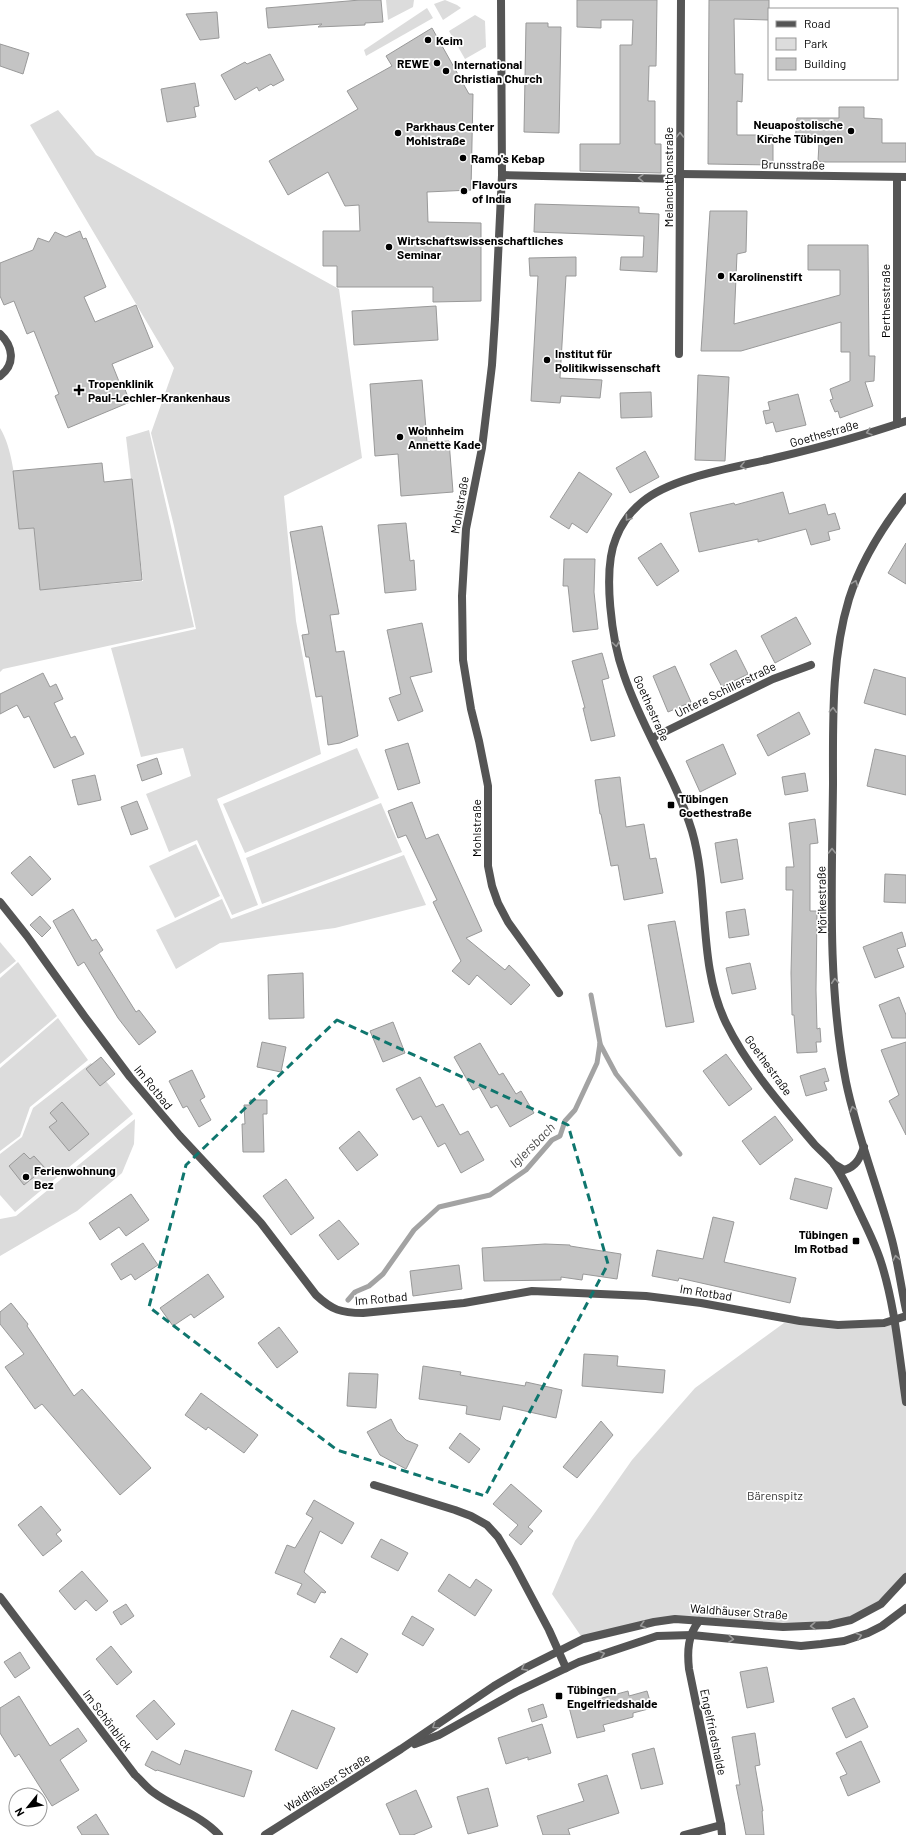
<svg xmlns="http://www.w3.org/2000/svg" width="906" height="1835" font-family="Barlow,sans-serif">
	<rect width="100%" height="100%" fill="#fff"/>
	<g fill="#dcdcdc">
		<polygon points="386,0 414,0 413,7 388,20"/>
		<polygon points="445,0 457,5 461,8 443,20 434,4"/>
		<polygon points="427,8 433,18 366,56 364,50"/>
		<polygon points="475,15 485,21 486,47 465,59 449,31"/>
		<polygon points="58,110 96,155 339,289 362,458 284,496 296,621 321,754 217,799 258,905 232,915 197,840 169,852 146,794 191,776 183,748 141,757 111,648 196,629 174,526 151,433 174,368 30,125"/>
		<path d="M 0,428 C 15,452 17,500 19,529 L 34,528 L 40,590 L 143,581 L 126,437 L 149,430 L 194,627 L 3,669 L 0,672 Z"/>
		<polygon points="357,748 379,798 245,853 223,804"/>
		<polygon points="381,803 402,852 262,904 246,858"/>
		<polygon points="196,844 220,896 175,918 149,866"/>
		<polygon points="404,855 426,905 335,928 220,943 176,969 156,930 222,899 231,919"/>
		<polygon points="0,942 16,961 0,974"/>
		<polygon points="18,962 57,1016 0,1064 0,978"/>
		<polygon points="58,1018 88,1060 30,1107 20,1136 0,1151 0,1068"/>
		<polygon points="91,1063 133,1114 15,1212 0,1195 0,1154 22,1137 33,1108"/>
		<polygon points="135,1119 134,1144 122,1173 77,1211 0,1256 0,1219 16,1216"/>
		<polygon points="894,1320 906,1402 906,1577 881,1604 829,1625 652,1619 583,1639 552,1594 575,1541 632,1460 695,1388 784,1323 837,1326"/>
	</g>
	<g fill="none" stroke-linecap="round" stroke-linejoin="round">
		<g stroke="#a3a3a3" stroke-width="5">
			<polyline points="600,1044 616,1074 680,1154"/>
			<polyline points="348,1300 355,1292 369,1286 383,1274 414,1230 439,1207 490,1195 526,1170 552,1140 560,1136 565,1121 575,1110 597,1063 600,1043 591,995"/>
		</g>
	</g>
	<g fill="#c4c4c4" stroke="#999">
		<polygon points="360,0 381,0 383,22 365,23 365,25 318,27 322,24 268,28 266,8"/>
		<polygon points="577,0 657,0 656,66 649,66 648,101 655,101 655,144 661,144 661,173 580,171 580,144 620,144 620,45 632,45 633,20 601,20 601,28 577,27"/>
		<polygon points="709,0 769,0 769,20 734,19 735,74 743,74 742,102 737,101 737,135 773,135 773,165 708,164"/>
		<polygon points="217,12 219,38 200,40 186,14"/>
		<polygon points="526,23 548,23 548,27 561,27 559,133 524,132"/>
		<polygon points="432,28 469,94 473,94 471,190 427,192 428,222 481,223 481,301 433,302 433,287 337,287 337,266 323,266 323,231 360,231 359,205 345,206 328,172 288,195 269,161 358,109 347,91 392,66 386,56"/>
		<polygon points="0,44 29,53 23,74 0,66"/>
		<polygon points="270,54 284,80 273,86 271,84 259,91 257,87 235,100 221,75 245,62 247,64"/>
		<polygon points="195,83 199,106 194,107 196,117 167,122 161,89"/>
		<polygon points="839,107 864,107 864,118 882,119 882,143 906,143 906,162 822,162 818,161 819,143 795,143 797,118 839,118"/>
		<polygon points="535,204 639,207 639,213 659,214 657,272 620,270 621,257 643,257 644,236 534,232"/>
		<polygon points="710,211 747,211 746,252 737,254 734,324 840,295 840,270 808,270 808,245 868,245 869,356 875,356 874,381 865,382 873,406 840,418 838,411 835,412 830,400 833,399 830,389 850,381 850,352 841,352 841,322 741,351 701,351"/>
		<polygon points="80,231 83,239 86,238 106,287 84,297 95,322 136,305 153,347 112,364 122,389 124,387 130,402 68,428 55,396 59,394 34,331 27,334 14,301 4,305 0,296 0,263 33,250 38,238 49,242 55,232 66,237"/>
		<polygon points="576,257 576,276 566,276 560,378 602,380 600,398 561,396 560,403 531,401 538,276 530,276 529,258"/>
		<polygon points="436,306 438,340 354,345 352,311"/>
		<polygon points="698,375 729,377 725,461 695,460"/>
		<polygon points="422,380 427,442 449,441 453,492 401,496 398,454 375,456 370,384"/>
		<polygon points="651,392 652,417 621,418 620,393"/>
		<polygon points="798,394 806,425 776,432 773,422 766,424 763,411 770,410 768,402"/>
		<polygon points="645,451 659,477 630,493 616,468"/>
		<polygon points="102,463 104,482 132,479 142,580 40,590 34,528 19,529 13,471"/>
		<polygon points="579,472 612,494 587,533 572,523 569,529 550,517"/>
		<polygon points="783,492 789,514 825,504 828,515 835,513 840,529 828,532 830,540 811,545 806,529 758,542 758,539 699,552 690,513 734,503 735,505"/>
		<polygon points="406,523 410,561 414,560 416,590 385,593 378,525"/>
		<polygon points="322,526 339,614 330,615 336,652 344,651 358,736 340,743 328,745 322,696 316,697 309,657 306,657 302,635 309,634 290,532"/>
		<polygon points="661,543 679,571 657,586 638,558"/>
		<polygon points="906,543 906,584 888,573"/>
		<polygon points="564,559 595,559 594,592 598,629 573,632 568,586 563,586"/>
		<polygon points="796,617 811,644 775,663 761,636"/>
		<polygon points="422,623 432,672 410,677 423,711 398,721 389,698 401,694 387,630"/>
		<polygon points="736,650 748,674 722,687 710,664"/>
		<polygon points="602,653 609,678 602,680 615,736 591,741 583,708 585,708 572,661"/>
		<polygon points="675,666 691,702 668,712 653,676"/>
		<polygon points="874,669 906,678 906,715 864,703"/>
		<polygon points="43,673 50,687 56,684 63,699 54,703 71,738 75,736 84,754 54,768 29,716 24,718 17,705 0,714 0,694"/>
		<polygon points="799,712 810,734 768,756 757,735"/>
		<polygon points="408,743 420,783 398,790 385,750"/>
		<polygon points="723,744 736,774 700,792 686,761"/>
		<polygon points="875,749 906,756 906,795 867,786"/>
		<polygon points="157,758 162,774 142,781 137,765"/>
		<polygon points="805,773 808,791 785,795 782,777"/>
		<polygon points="95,775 101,800 78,805 72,780"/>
		<polygon points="620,777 626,827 644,824 650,859 656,858 663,893 624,900 618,865 611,866 601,814 600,814 595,780"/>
		<polygon points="137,801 148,829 131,835 121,807"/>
		<polygon points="412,802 426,839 438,834 482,931 466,938 505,970 509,965 530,985 511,1005 477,975 469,985 452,971 461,961 433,902 437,900 406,835 398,838 388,811"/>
		<polygon points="815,819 818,843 810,844 810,911 817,911 816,990 817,1029 820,1028 821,1042 816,1042 817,1052 797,1053 794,1015 792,1015 791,973 793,890 786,890 786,867 794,867 789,823"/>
		<polygon points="737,839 743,879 721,883 715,843"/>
		<polygon points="30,856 51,879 32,896 11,873"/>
		<polygon points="885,874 906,875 906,903 884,902"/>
		<polygon points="73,909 92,941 96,939 103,950 99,953 136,1012 139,1010 156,1032 139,1045 118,1018 84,962 78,966 53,921"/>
		<polygon points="745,909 749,935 729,938 726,912"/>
		<polygon points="40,916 51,928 42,937 30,925"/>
		<polygon points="675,921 694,1022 666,1027 648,925"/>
		<polygon points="902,932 906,946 897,949 904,967 875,978 863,947"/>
		<polygon points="750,963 756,989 732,994 726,968"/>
		<polygon points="303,973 304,1018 269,1019 268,975"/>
		<polygon points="899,997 906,1015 906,1038 892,1038 879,1005"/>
		<polygon points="393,1022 405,1053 383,1062 370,1031"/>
		<polygon points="262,1042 286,1047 281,1072 257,1067"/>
		<polygon points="906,1042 906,1135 889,1101 899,1095 881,1050"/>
		<polygon points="480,1043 499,1075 503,1073 516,1094 521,1091 534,1113 510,1127 497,1105 491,1108 479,1087 473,1090 454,1057"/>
		<polygon points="726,1054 752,1089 729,1106 703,1071"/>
		<polygon points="101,1057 115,1074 100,1086 86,1069"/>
		<polygon points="825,1068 829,1081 824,1082 827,1090 806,1096 800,1076"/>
		<polygon points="192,1070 205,1097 200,1100 211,1120 199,1127 187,1106 183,1108 169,1081"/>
		<polygon points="420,1077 436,1107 443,1104 460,1135 468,1131 484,1160 461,1173 445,1143 438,1147 421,1116 413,1120 396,1089"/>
		<polygon points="250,1100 267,1100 267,1114 263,1114 264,1152 243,1152 242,1124 245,1124 244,1105 250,1105"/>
		<polygon points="62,1102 89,1134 69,1151 49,1127 57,1121 50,1113"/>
		<polygon points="775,1116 793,1140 760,1165 742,1141"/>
		<polygon points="359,1131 378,1155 357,1171 339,1148"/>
		<polygon points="24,1153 30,1159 34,1156 45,1168 24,1185 9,1166"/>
		<polygon points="795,1178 832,1188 827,1209 790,1199"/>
		<polygon points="286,1179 314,1218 291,1235 263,1196"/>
		<polygon points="131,1194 149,1220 126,1236 119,1227 100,1240 89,1223"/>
		<polygon points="713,1217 734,1222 724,1262 796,1278 790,1303 679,1278 678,1281 652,1276 657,1250 703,1259"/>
		<polygon points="339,1220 359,1244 338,1260 319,1235"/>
		<polygon points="143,1243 158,1265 135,1280 131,1274 121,1280 111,1264"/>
		<polygon points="545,1244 570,1245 570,1246 621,1254 617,1279 583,1274 582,1280 561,1277 561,1280 484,1281 482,1248"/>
		<polygon points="459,1265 462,1289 413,1296 410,1271"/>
		<polygon points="208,1274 224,1297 194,1318 191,1314 173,1326 160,1308"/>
		<polygon points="11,1303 28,1324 27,1326 74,1396 82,1389 151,1468 120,1495 42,1404 35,1409 5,1367 24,1354 0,1324 0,1312"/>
		<polygon points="279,1327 298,1352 277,1368 258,1343"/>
		<polygon points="584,1354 618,1356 617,1366 665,1370 663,1393 582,1386"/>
		<polygon points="423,1366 461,1372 460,1375 525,1386 526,1382 562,1390 556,1418 503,1406 500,1420 466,1414 467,1406 419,1399"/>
		<polygon points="349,1373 378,1374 376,1408 347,1406"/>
		<polygon points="201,1393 258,1435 244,1453 208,1427 206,1430 185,1415"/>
		<polygon points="391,1419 397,1431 406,1440 418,1445 406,1469 380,1455 367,1432"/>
		<polygon points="601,1421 613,1435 577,1478 563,1467"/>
		<polygon points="460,1433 480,1449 469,1463 449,1448"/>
		<polygon points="511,1484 542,1511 528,1527 533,1531 521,1545 509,1535 518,1525 493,1504"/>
		<polygon points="314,1500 354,1523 342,1544 320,1531 304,1572 326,1592 325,1593 321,1592 315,1603 297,1594 302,1584 275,1573 287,1545 295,1548 313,1518 306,1514"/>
		<polygon points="41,1506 61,1530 56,1534 62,1541 43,1556 18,1525"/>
		<polygon points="381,1539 408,1553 398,1571 371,1557"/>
		<polygon points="82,1571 108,1601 96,1611 86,1600 75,1610 59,1591"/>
		<polygon points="449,1574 470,1588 476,1579 492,1590 475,1616 438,1591"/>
		<polygon points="126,1604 134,1616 121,1625 113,1612"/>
		<polygon points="412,1616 434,1629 423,1646 402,1634"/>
		<polygon points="341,1638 368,1654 357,1673 330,1657"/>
		<polygon points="111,1646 132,1672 117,1685 96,1659"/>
		<polygon points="20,1652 30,1668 15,1678 4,1662"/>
		<polygon points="767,1667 774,1702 747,1708 740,1672"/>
		<polygon points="628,1691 629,1696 647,1691 652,1708 633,1713 633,1717 603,1725 605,1731 577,1738 569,1707"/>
		<polygon points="19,1696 50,1746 78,1728 87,1741 60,1760 79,1790 52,1806 19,1754 15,1757 0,1733 0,1708"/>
		<polygon points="854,1698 868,1727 846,1738 832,1708"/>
		<polygon points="154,1700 175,1724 157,1740 136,1716"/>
		<polygon points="543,1704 547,1717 532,1722 528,1709"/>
		<polygon points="292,1710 335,1728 317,1769 275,1750"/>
		<polygon points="542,1724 551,1753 528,1760 528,1757 506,1764 498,1738"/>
		<polygon points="755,1733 760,1765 755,1766 763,1811 762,1811 764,1835 746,1835 736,1785 740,1785 732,1737"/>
		<polygon points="861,1741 880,1782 848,1796 840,1777 847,1774 836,1753"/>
		<polygon points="654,1748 663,1784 641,1789 632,1754"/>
		<polygon points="185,1750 252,1771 244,1797 157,1770 156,1771 145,1765 152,1751 180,1765"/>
		<polygon points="607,1775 619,1813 568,1829 570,1835 543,1835 537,1816 584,1801 578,1784"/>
		<polygon points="488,1788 498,1826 468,1834 457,1797"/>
		<polygon points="416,1790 432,1827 413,1835 400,1835 386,1804"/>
		<polygon points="96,1814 109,1835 82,1835 77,1827"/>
	</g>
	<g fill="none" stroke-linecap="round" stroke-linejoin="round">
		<g stroke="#555" stroke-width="8">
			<polyline points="501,0 502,175 495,319 492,365 482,448 466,529 462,596 463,660 471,709 479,741 488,786 488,866 492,886 498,903 508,922 559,993"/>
			<polyline points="680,174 906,177"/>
			<polyline points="502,175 680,179"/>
			<path d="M 0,334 C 13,346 16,364 0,376"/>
			<polyline points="679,354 681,0"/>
			<path d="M 906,421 C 865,435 821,447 779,457 C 739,467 673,476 642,502 C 631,511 621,525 616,538 C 602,571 612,642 624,675 C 642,729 675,776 692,831 C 710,893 697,963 726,1023 C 748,1068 783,1107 815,1145 C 821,1151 827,1156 833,1163 C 843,1176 850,1192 857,1207 C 865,1224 874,1241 880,1259 C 895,1304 899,1355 906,1402"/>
			<polyline points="897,424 897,177"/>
			<path d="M 906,497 C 881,529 861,561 849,599 C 831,658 833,723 833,784 C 832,882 827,985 846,1082 C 857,1136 878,1187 892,1240 C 898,1263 901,1287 906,1310"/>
			<polyline points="652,738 773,679 811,665"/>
			<path d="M 0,902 L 27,936 L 85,1017 L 130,1077 L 180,1136 L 261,1223 L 316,1295 C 332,1310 341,1313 363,1313 L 464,1303 L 532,1291 L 646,1296 L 701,1303 L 800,1321 L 838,1325 L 884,1323 L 906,1316"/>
			<path d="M 834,1164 L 844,1170 C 856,1167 860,1158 864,1147"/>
			<polyline points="374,1485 455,1510 471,1516 487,1525 498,1537 514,1564 549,1630 566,1668"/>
			<path d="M 0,1597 L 135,1775 C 141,1780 146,1787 153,1792 C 174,1808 201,1815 219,1835"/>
			<path d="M 699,1621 C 688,1635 687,1651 689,1669 L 721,1825 L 722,1835"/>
			<polyline points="415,1744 439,1735 516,1692 579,1662 657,1636 692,1635 801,1646 821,1644 844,1641 868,1633 882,1626 906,1608"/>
			<polyline points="265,1835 401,1749 494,1686 525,1668 583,1639 654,1622 675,1619 783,1627 829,1625 851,1620 881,1604 906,1577"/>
			<polyline points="684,1835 721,1825"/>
		</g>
	</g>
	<defs><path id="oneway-chevron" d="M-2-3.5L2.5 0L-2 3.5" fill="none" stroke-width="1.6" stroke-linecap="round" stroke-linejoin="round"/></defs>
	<g stroke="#999">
		<use href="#oneway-chevron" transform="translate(680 135) rotate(-90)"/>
		<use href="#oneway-chevron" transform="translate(641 178) rotate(-179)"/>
		<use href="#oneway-chevron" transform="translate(869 432) rotate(163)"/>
		<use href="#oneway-chevron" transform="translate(743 466) rotate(166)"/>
		<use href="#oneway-chevron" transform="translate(628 518) rotate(127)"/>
		<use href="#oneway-chevron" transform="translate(855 583) rotate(-70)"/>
		<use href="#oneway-chevron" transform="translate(616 644) rotate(82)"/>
		<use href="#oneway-chevron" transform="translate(833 710) rotate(-87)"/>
		<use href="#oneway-chevron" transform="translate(832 851) rotate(-90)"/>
		<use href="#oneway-chevron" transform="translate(835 981) rotate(-94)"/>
		<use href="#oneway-chevron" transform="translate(853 1109) rotate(-105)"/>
		<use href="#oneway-chevron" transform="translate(896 1258) rotate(-101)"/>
		<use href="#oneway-chevron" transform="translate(643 1625) rotate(164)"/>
		<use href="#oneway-chevron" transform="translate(813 1626) rotate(177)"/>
		<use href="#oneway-chevron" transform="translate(859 1636) rotate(-17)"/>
		<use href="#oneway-chevron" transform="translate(731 1639) rotate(6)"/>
		<use href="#oneway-chevron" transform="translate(602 1654) rotate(-18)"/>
		<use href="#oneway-chevron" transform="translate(524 1668) rotate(151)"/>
		<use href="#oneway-chevron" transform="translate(435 1726) rotate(145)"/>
	</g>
	<path fill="none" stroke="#0f766e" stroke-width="3" stroke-dasharray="8 5" stroke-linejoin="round" d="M 337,1020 L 568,1125 L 608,1264 L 485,1496 L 337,1450 L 149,1307 L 186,1165 Z"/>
	<g fill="#000" stroke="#fff" stroke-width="1.5">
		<circle cx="428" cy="40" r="4"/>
		<circle cx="437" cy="63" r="4"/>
		<circle cx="446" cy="71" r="4"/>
		<circle cx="851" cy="131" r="4"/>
		<circle cx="398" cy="133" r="4"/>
		<circle cx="463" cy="158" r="4"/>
		<circle cx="464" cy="191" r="4"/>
		<circle cx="389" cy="247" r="4"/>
		<circle cx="721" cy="276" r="4"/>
		<circle cx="547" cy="360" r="4"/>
		<path d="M77 384h4v4h4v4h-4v4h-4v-4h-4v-4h4z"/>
		<circle cx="400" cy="437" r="4"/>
		<rect x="667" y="801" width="8" height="8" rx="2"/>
		<circle cx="26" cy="1177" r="4"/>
		<rect x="852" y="1237" width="8" height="8" rx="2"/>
		<rect x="555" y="1692" width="8" height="8" rx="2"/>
	</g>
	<g text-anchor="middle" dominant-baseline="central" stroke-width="3.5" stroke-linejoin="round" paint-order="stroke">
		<g font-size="12" font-weight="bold" fill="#000" stroke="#fff" text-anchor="start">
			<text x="436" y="40">Keim</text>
			<text x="429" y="63" text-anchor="end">REWE</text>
			<text x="454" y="64">International<tspan x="454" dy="14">Christian Church</tspan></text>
			<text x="843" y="124" text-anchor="end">Neuapostolische<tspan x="843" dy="14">Kirche Tübingen</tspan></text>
			<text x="406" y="126">Parkhaus Center<tspan x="406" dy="14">Mohlstraße</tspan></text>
			<text x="471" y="158">Ramo's Kebap</text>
			<text x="472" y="184">Flavours<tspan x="472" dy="14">of India</tspan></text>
			<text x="397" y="240">Wirtschaftswissenschaftliches<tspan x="397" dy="14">Seminar</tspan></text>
			<text x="729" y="276">Karolinenstift</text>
			<text x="555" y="353">Institut für<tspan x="555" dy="14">Politikwissenschaft</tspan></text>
			<text x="88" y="383">Tropenklinik<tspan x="88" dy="14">Paul-Lechler-Krankenhaus</tspan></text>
			<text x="408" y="430">Wohnheim<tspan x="408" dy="14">Annette Kade</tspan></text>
			<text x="679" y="798">Tübingen<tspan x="679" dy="14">Goethestraße</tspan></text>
			<text x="34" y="1170">Ferienwohnung<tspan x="34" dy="14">Bez</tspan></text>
			<text x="848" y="1234" text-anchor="end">Tübingen<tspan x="848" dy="14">Im Rotbad</tspan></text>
			<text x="567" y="1689">Tübingen<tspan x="567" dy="14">Engelfriedshalde</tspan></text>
		</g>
		<g font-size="12" fill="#000" stroke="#fff">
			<text transform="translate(793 164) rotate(1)">Brunsstraße</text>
			<text transform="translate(668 177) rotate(-90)">Melanchthonstraße</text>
			<text transform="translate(885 301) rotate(-90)">Perthesstraße</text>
			<text transform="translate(824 433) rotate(-16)">Goethestraße</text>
			<text transform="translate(459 505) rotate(-80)">Mohlstraße</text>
			<text transform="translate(725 689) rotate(-26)">Untere Schillerstraße</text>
			<text transform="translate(652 708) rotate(66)">Goethestraße</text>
			<text transform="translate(476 828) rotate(-90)">Mohlstraße</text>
			<text transform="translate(821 900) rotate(-91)">Mörikestraße</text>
			<text transform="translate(769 1065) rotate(54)">Goethestraße</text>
			<text transform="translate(154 1087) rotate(51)">Im Rotbad</text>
			<text transform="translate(706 1292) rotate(9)">Im Rotbad</text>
			<text transform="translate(381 1298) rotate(-5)">Im Rotbad</text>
			<text transform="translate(739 1611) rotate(4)">Waldhäuser Straße</text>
			<text transform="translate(108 1720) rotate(53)">Im Schönblick</text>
			<text transform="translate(714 1732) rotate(78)">Engelfriedshalde</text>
			<text transform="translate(327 1782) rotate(-32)">Waldhäuser Straße</text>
		</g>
		<g font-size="12" fill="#333" stroke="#fff">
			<text x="775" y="1495">Bärenspitz</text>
		</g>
		<g font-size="13" font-style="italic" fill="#444" stroke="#fff">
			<text transform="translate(532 1145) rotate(-45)">Iglersbach</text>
		</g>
	</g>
	<rect x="768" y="8" width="130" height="72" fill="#ffffff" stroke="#999999"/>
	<rect x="776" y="21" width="20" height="6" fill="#555555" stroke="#999999"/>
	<text x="804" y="28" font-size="12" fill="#000000">Road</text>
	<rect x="776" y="38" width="20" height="12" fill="#dcdcdc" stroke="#999999"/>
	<text x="804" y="48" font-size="12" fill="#000000">Park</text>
	<rect x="776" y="58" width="20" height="12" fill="#c4c4c4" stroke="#999999"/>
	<text x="804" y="68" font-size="12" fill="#000000">Building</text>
	<g transform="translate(28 1807) rotate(240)"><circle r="19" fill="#ffffff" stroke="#999999"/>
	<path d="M0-3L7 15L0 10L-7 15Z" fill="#000000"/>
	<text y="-6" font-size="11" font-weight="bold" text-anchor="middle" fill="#000000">N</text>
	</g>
</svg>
